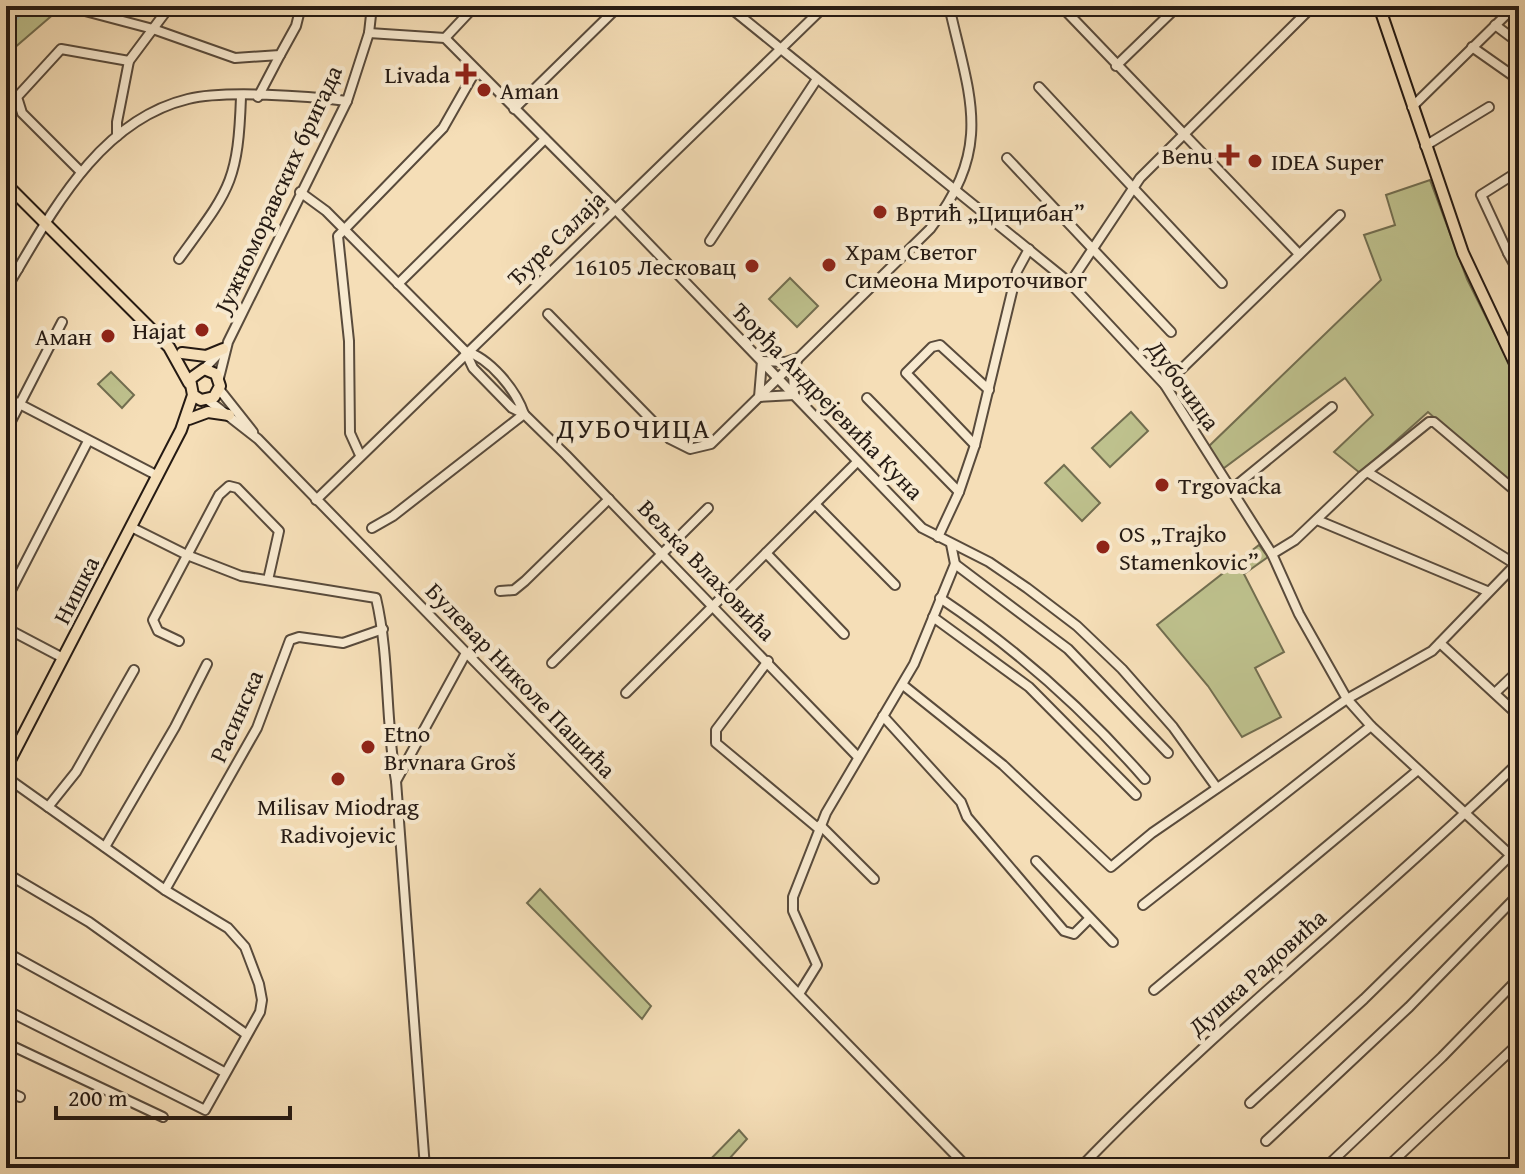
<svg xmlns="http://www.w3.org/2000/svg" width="1525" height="1174" font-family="'Gentium Book Plus',serif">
	<rect width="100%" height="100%" fill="#f5deb7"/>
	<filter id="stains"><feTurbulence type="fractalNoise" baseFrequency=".0025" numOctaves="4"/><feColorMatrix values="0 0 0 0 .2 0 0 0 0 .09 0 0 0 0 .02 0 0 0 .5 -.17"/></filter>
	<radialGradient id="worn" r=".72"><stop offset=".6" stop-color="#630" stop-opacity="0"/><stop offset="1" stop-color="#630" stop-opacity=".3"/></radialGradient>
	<g fill="#bec18d" stroke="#726e50" stroke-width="2">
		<polygon points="6,6 63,6 6,55"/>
		<polygon points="1430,180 1467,279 1519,383 1519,493 1428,412 1360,473 1334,452 1373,415 1345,378 1220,471 1206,449 1381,280 1364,235 1395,225 1386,195"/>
		<polygon points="790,278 818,306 797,327 769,299"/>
		<polygon points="111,372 134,395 122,408 98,384"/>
		<polygon points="1131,412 1148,431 1110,467 1092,448"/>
		<polygon points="1064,465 1100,503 1082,521 1045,483"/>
		<polygon points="1259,545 1268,557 1244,574 1284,652 1255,668 1281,717 1242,737 1208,686 1157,625"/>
		<polygon points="540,889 651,1006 642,1019 527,903"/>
		<polygon points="739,1130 747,1139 721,1168 702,1168"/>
	</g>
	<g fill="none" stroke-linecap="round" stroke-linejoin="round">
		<polyline stroke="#9dbbb4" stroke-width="14" points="6,21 22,6"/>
		<g stroke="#594b3c" stroke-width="12">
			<g id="minor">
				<polyline points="83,6 85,11 153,29 235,58 280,55 296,26 301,6"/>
				<polyline points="728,6 1070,283 1165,385 1272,554 1299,614 1347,699 1371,726 1519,863"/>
				<polyline points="1061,6 1299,254"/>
				<polyline points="1508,12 1519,21"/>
				<polyline points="1495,25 1519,43"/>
				<polyline points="369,33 445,38 615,209 922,528 989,562 1027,588 1077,626 1122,669 1173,727 1217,788"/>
				<polyline points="445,38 475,6"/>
				<polyline points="1472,47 1519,80"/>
				<polyline points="1116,66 1178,6"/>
				<polyline points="1039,87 1222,283"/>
				<polyline points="258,97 280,55"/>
				<polyline points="1412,107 1515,6"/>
				<polyline points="514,109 619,6"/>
				<polyline points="117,136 117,122 129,61 170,6"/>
				<polyline points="1425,146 1489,107"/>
				<polyline points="1007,158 1171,332"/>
				<polyline points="1519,171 1481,195 1508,253 1519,248"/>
				<polyline points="81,172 22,113 17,97 61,49 129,61"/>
				<polyline points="300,192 326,211 465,351 473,368 512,408 524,414 566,455 858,757"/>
				<polyline points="710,241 817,79"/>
				<polyline points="1508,253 1519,273"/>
				<path d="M 179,259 C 229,190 238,184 241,97"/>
				<polyline points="6,260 18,269"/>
				<polyline points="1070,283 1140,178 1313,6"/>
				<polyline points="398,284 545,139"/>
				<path d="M 6,289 C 50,216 97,121 188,99 C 225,90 308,96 347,101"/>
				<path d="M 548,314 L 670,439 L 690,449 L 711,444 L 930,229 C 994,146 970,99 949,6"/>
				<path d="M 465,351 C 490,358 516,390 524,414"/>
				<polygon points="798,358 793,372 794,395 759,397 762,361 786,362"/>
				<polyline points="204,369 223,349"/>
				<polyline points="219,378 228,342 347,101 369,33 372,6"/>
				<polyline points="1165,385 1340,215"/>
				<polyline points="219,389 253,432"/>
				<polyline points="6,397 158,476"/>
				<polyline points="867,398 959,492"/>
				<polyline points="208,400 258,439 968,1168"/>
				<polyline points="6,431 62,322"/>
				<polyline points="975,445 906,373 932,347 940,345 989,390"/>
				<polyline points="360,455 350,433 349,341 338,236 443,128 476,70"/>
				<polyline points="1369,473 1515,564"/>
				<polyline points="1232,489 1332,407"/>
				<polyline points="316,500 825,6"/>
				<polyline points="816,505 895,585"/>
				<polyline points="1317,520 1487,591"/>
				<path d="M 131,527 L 187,555 L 241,576 L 376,598 C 390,658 385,720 396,781 L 466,653"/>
				<polyline points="372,528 393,516 524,414"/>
				<polyline points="938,537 959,492 975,445 1017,271 1029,249"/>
				<polyline points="766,553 844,634"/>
				<polyline points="1272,554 1295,540 1362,476 1429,422 1434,422 1519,494"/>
				<polyline points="955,564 1068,649 1168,753"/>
				<polyline points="500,591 514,590 525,581 609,499"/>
				<path d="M 940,598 C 1018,650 1083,708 1145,779"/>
				<polyline points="6,600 88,441"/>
				<polyline points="933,617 1029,687 1136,795"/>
				<polyline points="6,628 63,658"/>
				<polyline points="179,641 158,631 153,620 219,495 229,486 237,488 279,531 268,580"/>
				<polyline points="1440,643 1519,716"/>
				<polyline points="768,661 716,730 716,743 819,829"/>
				<polyline points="552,663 708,508"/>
				<polyline points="903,685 1003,765 1111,867 1152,833 1347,699 1432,651 1519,561"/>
				<polyline points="1496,692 1519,670"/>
				<polyline points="626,693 857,462"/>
				<polyline points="883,716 961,802 967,817 1064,931 1074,934 1089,919"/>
				<polyline points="6,777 165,890 228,928 245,947 259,984 262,1000 260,1012 205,1110 6,1010"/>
				<polyline points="396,781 425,1168"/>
				<polyline points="48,807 76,772 134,670"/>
				<polyline points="820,825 874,879"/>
				<polyline points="105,847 175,727 207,664"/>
				<polyline points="1036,861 1113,942"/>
				<polyline points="6,873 89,922 246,1034"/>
				<polyline points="165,890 257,728 290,640 299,637 343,643 383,629"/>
				<polyline points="1143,905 1371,726"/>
				<polyline points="6,952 224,1072"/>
				<polyline points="1154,990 1418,770"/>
				<polyline points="799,994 817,965 793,911 793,897 826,813 914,664 955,564 951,544"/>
				<polyline points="6,1043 163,1117"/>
				<polyline points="6,1091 20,1097"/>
				<polyline points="1250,1103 1364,999 1511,855"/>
				<polyline points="1266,1141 1409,1007 1519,894"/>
				<polyline points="1326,1167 1442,1057 1519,978"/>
				<path d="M 1080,1168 C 1218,1024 1376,901 1519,762"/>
				<polyline points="1386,1168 1519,1043"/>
			</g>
		</g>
		<g stroke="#251a13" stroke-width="14">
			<g id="major">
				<polyline points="1379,6 1463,253 1519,372"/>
				<polyline points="6,184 169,347 189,383"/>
				<polyline points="182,353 206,356 223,349"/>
				<polyline points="189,419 208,412 229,415"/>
				<polyline points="6,768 181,430 193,395 190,379 204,369 216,374 220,386 214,397 201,400 193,395"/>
			</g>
		</g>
		<use href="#minor" stroke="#f8ead0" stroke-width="8"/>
		<use href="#major" stroke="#f5deb7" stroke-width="10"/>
	</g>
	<g fill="#8f2418" stroke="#f8ead0" stroke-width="3">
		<path d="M462 62h8v8h8v8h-8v8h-8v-8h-8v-8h8z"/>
		<circle cx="484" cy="90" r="8"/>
		<path d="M1225 143h8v8h8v8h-8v8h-8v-8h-8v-8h8z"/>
		<circle cx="1255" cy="161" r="8"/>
		<circle cx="880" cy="212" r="8"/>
		<circle cx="829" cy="265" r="8"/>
		<circle cx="752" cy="266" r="8"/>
		<circle cx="202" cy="330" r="8"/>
		<circle cx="108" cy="336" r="8"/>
		<circle cx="1162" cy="485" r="8"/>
		<circle cx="1103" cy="547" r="8"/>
		<circle cx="368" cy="747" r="8"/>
		<circle cx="338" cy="779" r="8"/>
	</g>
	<g text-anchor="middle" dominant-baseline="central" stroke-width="8" stroke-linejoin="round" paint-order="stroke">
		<g font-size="24" fill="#251a13" stroke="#f8ead0" text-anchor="start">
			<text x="450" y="74" text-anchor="end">Livada</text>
			<text x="500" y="90">Aman</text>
			<text x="1213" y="155" text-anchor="end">Benu</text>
			<text x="1271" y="161">IDEA Super</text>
			<text x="896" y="212">Вртић „Цицибан”</text>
			<text x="845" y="251">Храм Светог<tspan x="845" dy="28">Симеона Мироточивог</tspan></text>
			<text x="736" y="266" text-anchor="end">16105 Лесковац</text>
			<text x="186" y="330" text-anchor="end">Hajat</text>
			<text x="92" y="336" text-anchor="end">Аман</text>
			<text x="1178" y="485">Trgovacka</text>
			<text x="1119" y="533">OS „Trajko<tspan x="1119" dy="28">Stamenkovic”</tspan></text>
			<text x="384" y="733">Etno<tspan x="384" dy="28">Brvnara Groš</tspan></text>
			<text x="338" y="806" text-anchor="middle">Milisav Miodrag<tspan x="338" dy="28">Radivojevic</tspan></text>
		</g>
		<g font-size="24" fill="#251a13" stroke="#f8ead0">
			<text transform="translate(278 189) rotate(-65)">Јужноморавских бригада</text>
			<text transform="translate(556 238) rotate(-44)">Ђуре Салаја</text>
			<text transform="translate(1184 385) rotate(54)">Дубочица</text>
			<text transform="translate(828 401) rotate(46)">Ђорђа Андрејевића Куна</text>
			<text transform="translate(707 570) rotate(46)">Вељка Влаховића</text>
			<text transform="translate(76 590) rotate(-63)">Нишка</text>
			<text transform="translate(521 680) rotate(46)">Булевар Николе Пашића</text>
			<text transform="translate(236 716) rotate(-66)">Расинска</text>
			<text transform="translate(1257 972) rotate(-42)">Душка Радовића</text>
		</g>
		<g font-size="28" letter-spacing="2" fill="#251a13" stroke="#f8ead0">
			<text x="634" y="427">ДУБОЧИЦА</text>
		</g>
	</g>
	<rect width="1525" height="1174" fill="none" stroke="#f5deb7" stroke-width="32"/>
	<rect x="8" y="8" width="1509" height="1158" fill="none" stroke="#251a13" stroke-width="4"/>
	<rect x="16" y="16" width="1493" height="1142" fill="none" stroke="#251a13" stroke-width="2"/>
	<path d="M56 1106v12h234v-12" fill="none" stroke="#251a13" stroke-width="4"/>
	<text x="68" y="1106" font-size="24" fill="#251a13" stroke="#f8ead0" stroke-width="6" paint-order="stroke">200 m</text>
	<rect width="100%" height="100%" filter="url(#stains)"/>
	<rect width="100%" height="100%" fill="url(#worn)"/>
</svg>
